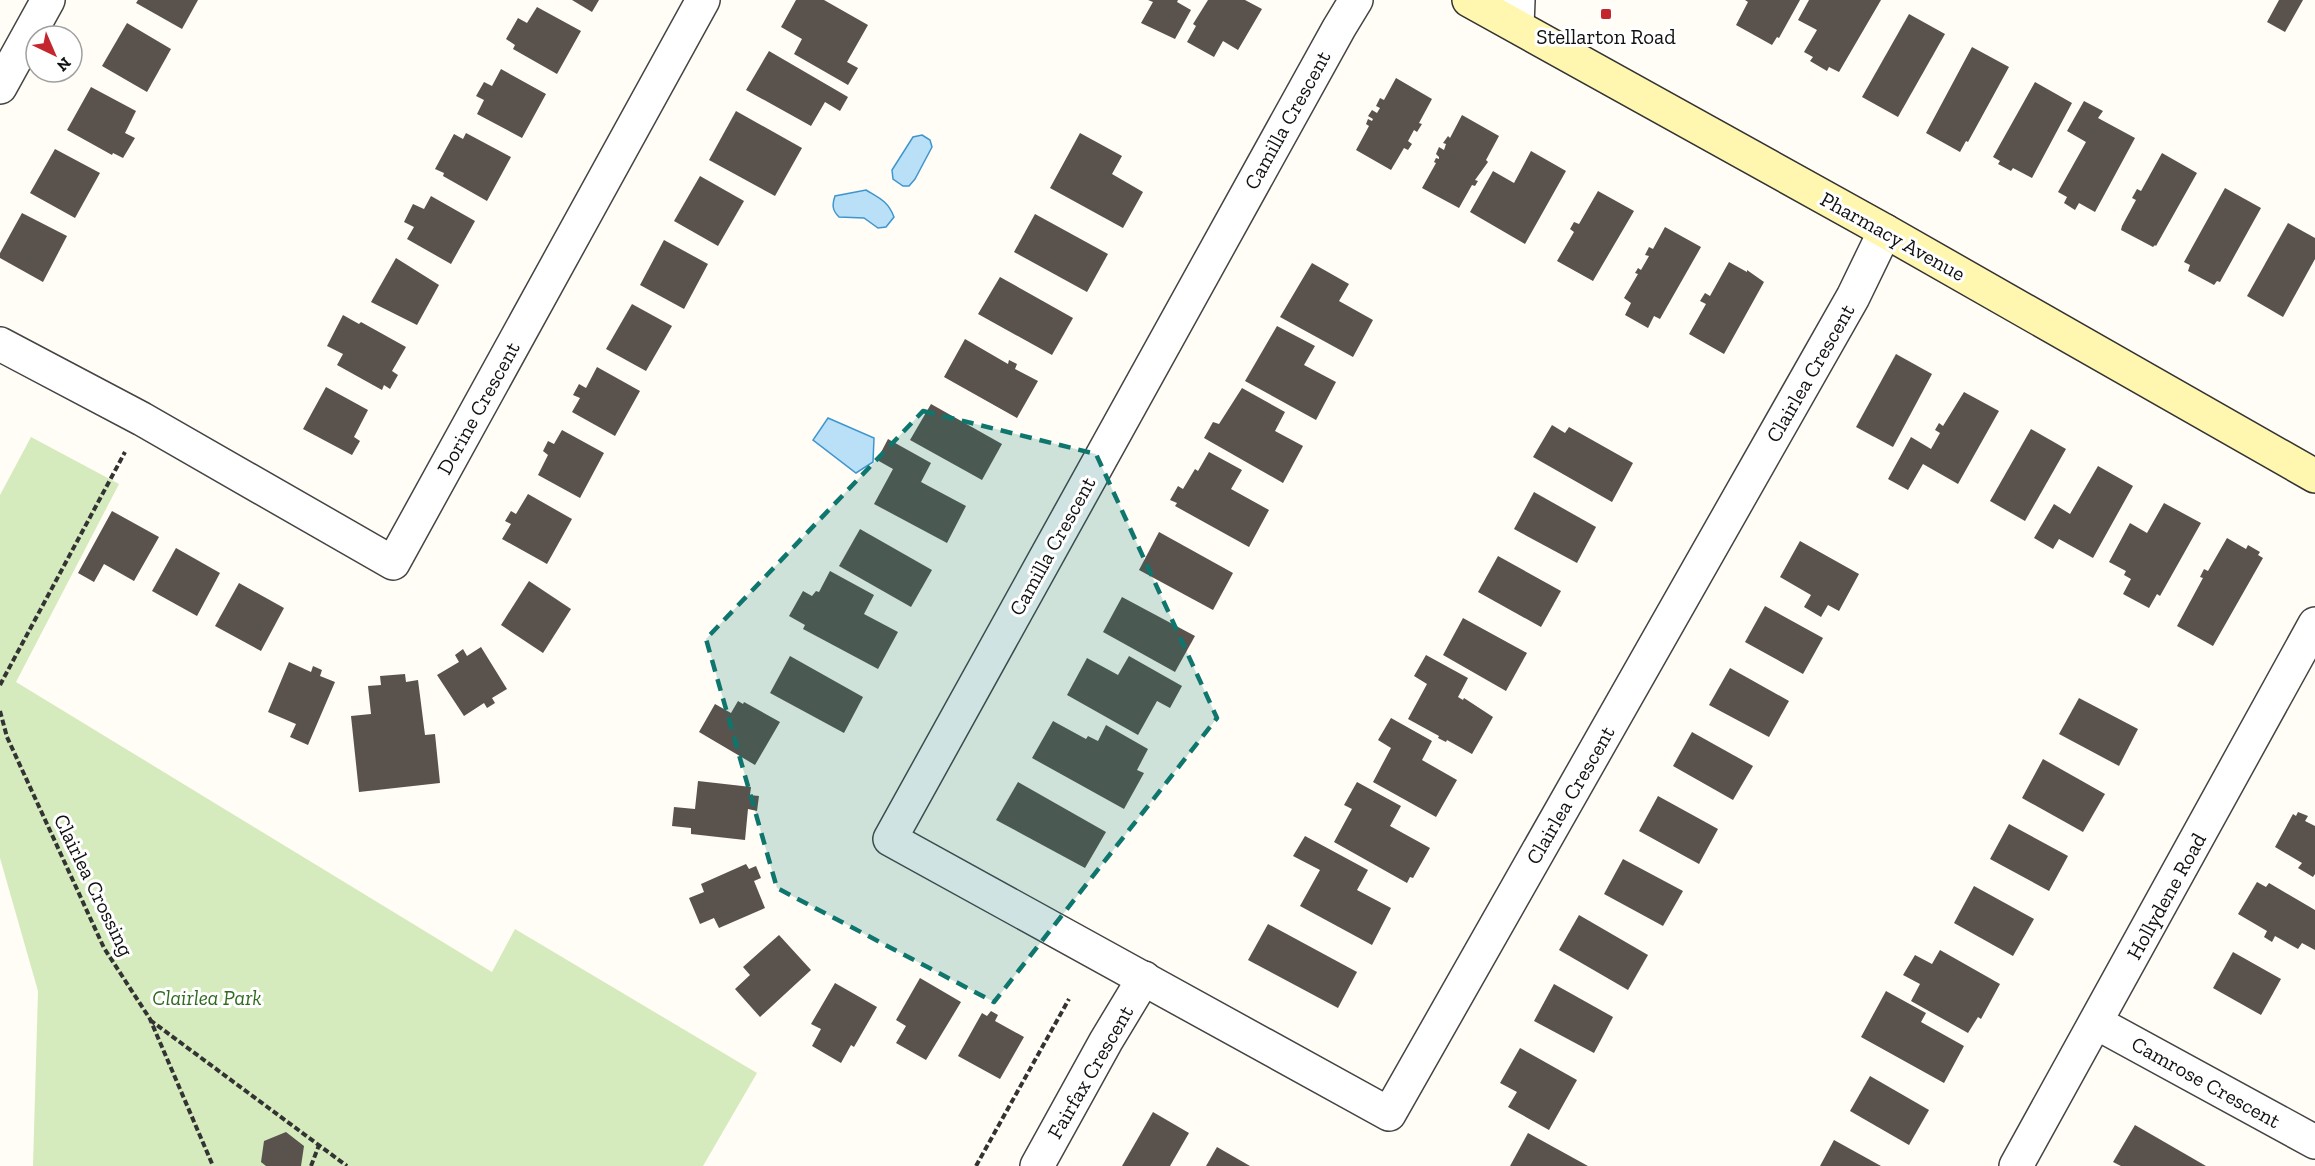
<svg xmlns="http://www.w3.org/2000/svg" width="2315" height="1166" font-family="'Zilla Slab',serif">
	<rect width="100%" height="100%" fill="#fffdf5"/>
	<polygon fill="#d5ebbd" points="31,437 119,484 16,682 492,972 515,929 757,1073 703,1166 33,1166 38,991 0,858 0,495"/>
	<g fill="#b9e0f7" stroke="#3f96cf" stroke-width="1.5">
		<polygon points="922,135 930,140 932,147 915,179 909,186 903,186 893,179 892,170 913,137"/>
		<path d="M 866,190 C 879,198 888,201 894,217 L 886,227 L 878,228 L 864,218 L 839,217 C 832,210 832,205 835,196 Z"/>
		<polygon points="828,418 874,438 873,462 856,473 813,440"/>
	</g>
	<g fill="#5a524d">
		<polygon points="138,0 198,0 182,29 136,3"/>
		<polygon points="572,0 599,0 592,12"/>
		<polygon points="796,0 824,0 868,25 847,62 858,68 848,85 794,54 802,39 781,27"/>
		<polygon points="1148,0 1178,0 1177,2 1191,10 1175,39 1141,23 1153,2"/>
		<polygon points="1208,0 1245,0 1262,9 1238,50 1223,41 1214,57 1187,42 1196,26 1193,24"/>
		<polygon points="1745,0 1800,0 1779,38 1777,37 1772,45 1736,25 1748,2"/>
		<polygon points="1809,0 1881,0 1839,72 1829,67 1827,71 1810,61 1813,57 1804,52 1817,30 1798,20"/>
		<polygon points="2279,0 2303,0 2285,32 2267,22"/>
		<polygon points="537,7 581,31 557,74 513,49 515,45 506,39 518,18 527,23"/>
		<polygon points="1909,14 1945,34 1898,117 1862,97"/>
		<polygon points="127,23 171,49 147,92 102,66"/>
		<polygon points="1972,47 2009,67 1968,142 1966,141 1960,152 1926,133"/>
		<polygon points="769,51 848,97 840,111 825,102 811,126 746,90"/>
		<polygon points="501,69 546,94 522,138 477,114 484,100 476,96 484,82 492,86"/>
		<polygon points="1396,78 1432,99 1419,123 1422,124 1417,132 1414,130 1408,141 1412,144 1408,150 1404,148 1391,170 1356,150 1369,126 1366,124 1368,119 1372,121 1373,119 1368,116 1372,110 1377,113 1380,108 1376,106 1380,98 1384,100"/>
		<polygon points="2035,82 2072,103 2032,178 2013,168 2011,171 1998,164 2000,161 1993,157"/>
		<polygon points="91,87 136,111 125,133 135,138 123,158 113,153 112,155 67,130"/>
		<polygon points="2084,101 2103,111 2098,118 2135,138 2095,212 2079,203 2075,210 2064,203 2067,197 2058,192 2086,142 2067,131"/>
		<polygon points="736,111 802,148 775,196 709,160"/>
		<polygon points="1462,115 1499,136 1486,160 1488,162 1475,180 1478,181 1475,186 1472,185 1459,208 1422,188 1436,163 1434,162 1436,158 1439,159 1439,157 1436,154 1439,147 1444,150 1446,144 1443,143 1448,136 1450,138"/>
		<polygon points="466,133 511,157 487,201 443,176 444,173 435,169 454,134 463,139"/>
		<polygon points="1080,133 1122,156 1112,174 1143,192 1123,228 1050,188"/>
		<polygon points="55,149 100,173 75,218 30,193"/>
		<polygon points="1531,151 1566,171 1525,244 1470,212 1493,171 1514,183"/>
		<polygon points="2162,153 2197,173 2156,246 2155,245 2153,247 2121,230 2122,226 2136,200 2132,198 2137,189 2141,191"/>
		<polygon points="700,176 744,201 718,246 674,221"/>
		<polygon points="2225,188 2261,208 2220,282 2217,281 2214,285 2188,271 2190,265 2184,262"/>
		<polygon points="1598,191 1634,211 1593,281 1557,261 1574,232 1570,229 1574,222 1579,224"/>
		<polygon points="431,196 475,221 451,264 407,239 414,227 404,222 413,204 424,209"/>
		<polygon points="22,213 67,236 43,282 0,258 0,253"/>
		<polygon points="1035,214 1108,254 1087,292 1014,252"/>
		<polygon points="2288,223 2315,238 2315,259 2283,317 2247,296"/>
		<polygon points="1665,227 1701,247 1660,319 1654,316 1648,328 1625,315 1631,303 1624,298 1638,274 1635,273 1638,268 1641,270 1649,256 1645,255 1649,247 1653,249"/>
		<polygon points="664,240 708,264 684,309 640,285"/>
		<polygon points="396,258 439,285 417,325 371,302"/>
		<polygon points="1729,262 1747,272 1747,270 1764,282 1724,354 1689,334 1706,304 1700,301 1705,293 1710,296"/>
		<polygon points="1312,263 1349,284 1339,301 1373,320 1353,357 1280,317"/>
		<polygon points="1000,277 1073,318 1052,355 978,314"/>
		<polygon points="632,304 672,326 646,371 606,349"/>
		<polygon points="343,315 359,324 361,322 406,347 392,371 398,375 390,389 384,385 382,390 337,365 343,354 327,346"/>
		<polygon points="1277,326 1315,346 1304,365 1336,382 1316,420 1245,381"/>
		<polygon points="965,339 1008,364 1009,360 1017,364 1015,369 1038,381 1017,418 944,377"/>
		<polygon points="1896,354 1932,374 1893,447 1856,427"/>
		<polygon points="597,367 640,391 615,436 572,412 580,398 573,395 579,384 586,388"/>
		<polygon points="326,387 368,410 354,437 360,441 352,455 303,429"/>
		<polygon points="1242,388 1285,412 1275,431 1303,446 1283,483 1204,438 1213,422 1219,424"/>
		<polygon points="1964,392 1999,411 1958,484 1923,464 1908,490 1888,479 1911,437 1931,449 1940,433 1935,430 1939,423 1943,426"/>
		<polygon points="931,404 1002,444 982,480 910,440"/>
		<polygon points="1552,425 1565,433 1569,427 1633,463 1612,502 1533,457"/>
		<polygon points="2031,429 2066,449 2025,521 1990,501"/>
		<polygon points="562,430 604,453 580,498 538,475 548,455 543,451 548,441 554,444"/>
		<polygon points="888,439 931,463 921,482 966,506 947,543 874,504 893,469 877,460"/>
		<polygon points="1209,452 1242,470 1231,489 1269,510 1249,547 1175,506 1177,503 1170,500 1178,486 1183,489 1195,469 1198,471"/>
		<polygon points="2098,466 2133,486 2093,558 2059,539 2053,549 2034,538 2054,504 2070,514"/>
		<polygon points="1534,492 1596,527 1577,563 1514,529"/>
		<polygon points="528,494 572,519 547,564 502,539 511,524 505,521 511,511 516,514"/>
		<polygon points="2164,503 2201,523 2160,596 2157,594 2149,608 2123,594 2131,579 2124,575 2126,571 2109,562 2130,523 2147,533"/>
		<polygon points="112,511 159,537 134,581 104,564 94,582 78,573"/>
		<polygon points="860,529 932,570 911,607 839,566"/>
		<polygon points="1159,532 1233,573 1213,610 1139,570"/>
		<polygon points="2227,538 2246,549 2248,545 2260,552 2258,555 2263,558 2213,646 2177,626 2203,578 2200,577 2204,569 2208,571"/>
		<polygon points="1800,541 1859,574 1839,611 1828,605 1821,617 1804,607 1811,595 1780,577"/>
		<polygon points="176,548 220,573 197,616 152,591"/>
		<polygon points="1498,556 1561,591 1541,627 1478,592"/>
		<polygon points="830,571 874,595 864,614 898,632 878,669 803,629 805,625 789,616 803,591 812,596 816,591 819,592"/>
		<polygon points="529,581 571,609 543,653 501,625"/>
		<polygon points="239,583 284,608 261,651 215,626"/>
		<polygon points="1122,597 1195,636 1175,672 1103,632"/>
		<polygon points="1765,606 1823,638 1803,674 1745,642"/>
		<polygon points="1463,618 1527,653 1506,691 1443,655"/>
		<polygon points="481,647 507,689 492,698 495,703 487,708 484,703 464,716 437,675 459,662 455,655 463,649 467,656"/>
		<polygon points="1426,655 1468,678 1458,697 1463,700 1464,698 1493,717 1472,754 1447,740 1446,742 1438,738 1439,736 1408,719 1427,684 1414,676"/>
		<polygon points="790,656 863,697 844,733 770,693"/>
		<polygon points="1129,656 1182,686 1170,708 1157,701 1138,735 1067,695 1087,658 1118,675"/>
		<polygon points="289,662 311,672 313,666 322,670 320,676 335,682 308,745 290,737 296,724 268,712"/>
		<polygon points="1730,668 1789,701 1769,737 1709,705"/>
		<polygon points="405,674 406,682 418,680 425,735 435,734 440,783 359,792 351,716 371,714 368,686 381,685 380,676"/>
		<polygon points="2079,698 2138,729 2119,766 2059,734"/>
		<polygon points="738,701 743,704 744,702 780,722 755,765 699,732 715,704 731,713"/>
		<polygon points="1391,718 1432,741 1422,760 1457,780 1436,817 1373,782 1391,748 1378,740"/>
		<polygon points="1053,721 1086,739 1088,736 1098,741 1106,725 1148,749 1137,770 1144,773 1124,809 1032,758"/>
		<polygon points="1692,732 1753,766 1733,800 1673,766"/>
		<polygon points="2043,759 2105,794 2083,832 2022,798"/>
		<polygon points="698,781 751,787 750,795 759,796 757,811 748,809 745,840 691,834 691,828 672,826 674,807 695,809"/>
		<polygon points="1018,782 1106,832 1085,868 996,820"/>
		<polygon points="1357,782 1401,806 1390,826 1430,848 1413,878 1410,877 1407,883 1334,842 1352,809 1344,805"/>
		<polygon points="1658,796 1718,829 1699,864 1639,831"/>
		<polygon points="2298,812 2308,816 2305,821 2315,826 2315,874 2313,877 2298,868 2302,863 2275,847 2293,814 2296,816"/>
		<polygon points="2009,824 2068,856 2049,891 1990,859"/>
		<polygon points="1305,836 1368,870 1357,890 1391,908 1372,945 1300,906 1320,870 1293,856"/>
		<polygon points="1623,859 1683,891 1663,926 1604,894"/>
		<polygon points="746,864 749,869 756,866 761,878 754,881 765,908 719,928 714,918 700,924 689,898 704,892 701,884"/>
		<polygon points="2257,882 2266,887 2269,883 2315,910 2315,950 2302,943 2298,949 2275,936 2272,942 2264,937 2267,931 2238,914"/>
		<polygon points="1974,886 2034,919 2013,956 1954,923"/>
		<polygon points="1579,915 1648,955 1628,990 1559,950"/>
		<polygon points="1268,924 1357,972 1338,1008 1248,960"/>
		<polygon points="779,935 811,970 760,1017 735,989 750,975 743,967"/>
		<polygon points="1940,950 2000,984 1981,1019 1978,1017 1968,1033 1911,1001 1920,984 1903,975 1915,955 1932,964"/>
		<polygon points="2233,952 2281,979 2261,1015 2213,988"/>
		<polygon points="920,978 961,1002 926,1060 896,1043 906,1026 896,1020"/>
		<polygon points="835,983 877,1007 854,1047 851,1045 841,1063 812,1046 821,1029 811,1024"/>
		<polygon points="1554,984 1613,1017 1594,1053 1534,1021"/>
		<polygon points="1886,991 1926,1013 1921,1022 1964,1046 1944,1083 1861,1037"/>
		<polygon points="991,1011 998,1015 995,1021 1024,1037 1000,1079 958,1056 982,1013 987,1016"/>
		<polygon points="1520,1048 1577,1080 1549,1130 1508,1107 1517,1092 1500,1083"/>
		<polygon points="1870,1076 1929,1110 1909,1145 1850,1111"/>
		<polygon points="1153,1112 1189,1133 1170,1166 1122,1166"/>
		<polygon points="2135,1125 2206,1166 2121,1166 2113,1162"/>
		<polygon points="286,1132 304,1146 301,1166 266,1166 261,1162 264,1141"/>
		<polygon points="1528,1133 1588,1166 1510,1166"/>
		<polygon points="1834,1140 1881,1166 1820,1166"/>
		<polygon points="1217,1147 1250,1166 1206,1166"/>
	</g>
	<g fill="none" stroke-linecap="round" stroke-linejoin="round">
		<g stroke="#444" stroke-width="36">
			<g id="street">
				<polyline points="1356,0 1339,28 890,839 1389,1114 1853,297 1885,231"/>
				<polyline points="1517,26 1518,0"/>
				<polyline points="0,87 48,0"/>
				<polyline points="0,344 142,419 393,563 703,0"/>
				<polyline points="2097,1023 2315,1142"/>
				<polyline points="1037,1166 1106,1041 1144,978"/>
				<polyline points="2016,1166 2315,624"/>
			</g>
		</g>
		<g stroke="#333" stroke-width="36">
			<polyline id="secondary" points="1469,0 1885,231 2315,476"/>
		</g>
		<g stroke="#333" stroke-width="4" stroke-dasharray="6 3" stroke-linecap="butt">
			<polyline points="0,685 125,452"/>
			<polyline points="0,711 7,737 104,948 150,1019 213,1166"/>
			<polyline points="150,1020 347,1166"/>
			<polyline points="311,1166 319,1145"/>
			<polyline points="976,1166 1069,999"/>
		</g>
		<use href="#street" stroke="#fff" stroke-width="33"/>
		<use href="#secondary" stroke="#fff6b0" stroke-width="33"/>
	</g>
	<path fill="#0f766e" fill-opacity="0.2" stroke="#0f766e" stroke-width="4.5" stroke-dasharray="12 8" stroke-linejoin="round" d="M 923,411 L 1096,454 L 1217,718 L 994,1002 L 777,888 L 706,639 Z"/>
	<rect fill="#c4262e" stroke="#fff" stroke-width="2" x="1600" y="8" width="12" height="12" rx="3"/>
	<g text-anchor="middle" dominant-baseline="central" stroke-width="6" stroke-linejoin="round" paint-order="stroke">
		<g font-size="21" fill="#111" stroke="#fff">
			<text x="1606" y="36">Stellarton Road</text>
		</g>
		<g font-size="21" fill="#111" stroke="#fff">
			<text transform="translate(1287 120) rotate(-61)">Camilla Crescent</text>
			<text transform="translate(1893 236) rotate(29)">Pharmacy Avenue</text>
			<text transform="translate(1810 373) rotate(-60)">Clairlea Crescent</text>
			<text transform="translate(478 408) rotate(-61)">Dorine Crescent</text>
			<text transform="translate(1052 546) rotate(-61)">Camilla Crescent</text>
			<text transform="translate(1570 795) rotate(-60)">Clairlea Crescent</text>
			<text transform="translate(94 885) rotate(64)">Clairlea Crossing</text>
			<text transform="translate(2166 896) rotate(-61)">Hollydene Road</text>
			<text transform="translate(1090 1072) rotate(-60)">Fairfax Crescent</text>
			<text transform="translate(2206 1082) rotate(29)">Camrose Crescent</text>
		</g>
		<g font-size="21" font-style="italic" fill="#2f6b1f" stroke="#fff">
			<text x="207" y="997">Clairlea Park</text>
		</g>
	</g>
	<g transform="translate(54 54) rotate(136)"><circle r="28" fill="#ffffff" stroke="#a0a0a0" stroke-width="1.5"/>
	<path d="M0-4.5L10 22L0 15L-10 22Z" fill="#c4262e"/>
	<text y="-9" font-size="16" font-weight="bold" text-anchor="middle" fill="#111111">N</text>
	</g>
</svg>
